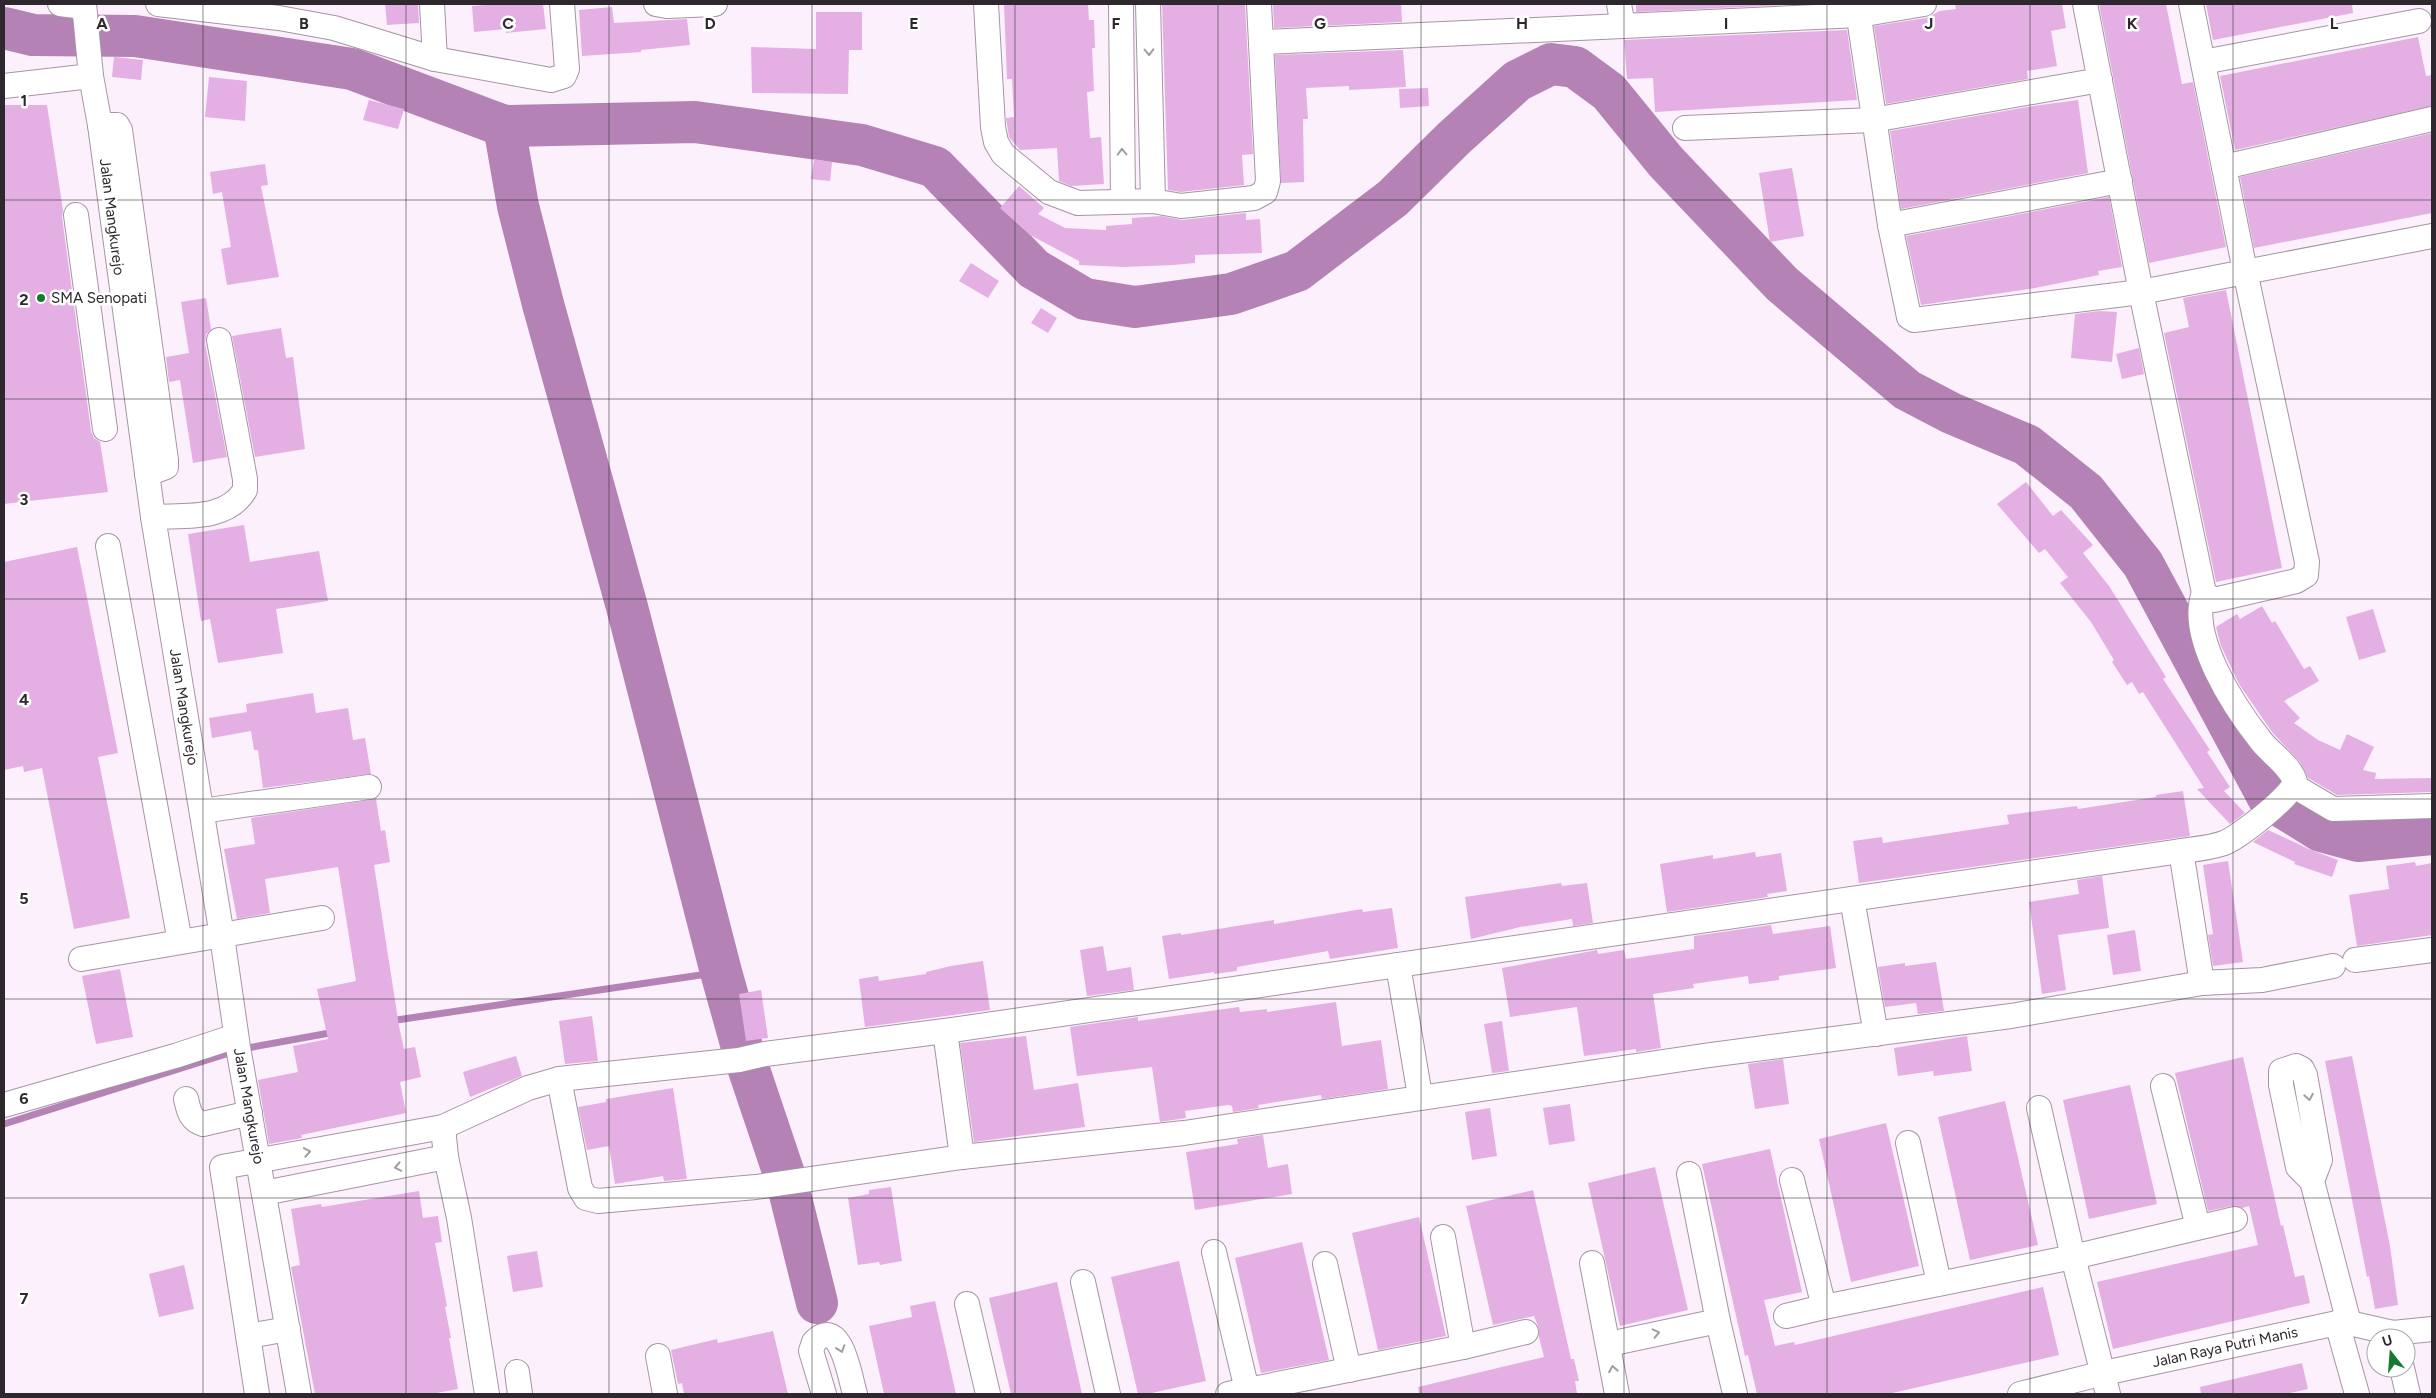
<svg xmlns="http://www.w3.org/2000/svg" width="2436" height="1398" font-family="Figtree,sans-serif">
	<rect width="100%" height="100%" fill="#fdf0fd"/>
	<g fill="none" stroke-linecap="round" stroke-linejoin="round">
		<g stroke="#b482b4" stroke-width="7">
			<polyline points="390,1021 721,972"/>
			<polyline points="4,1124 242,1049 335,1032"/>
		</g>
		<g stroke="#b482b4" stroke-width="42">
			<polyline points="4,28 33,35 135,36 352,69 504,126 695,122 862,145 935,167 1034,269 1085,299 1135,307 1231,294 1297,271 1393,198 1454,138 1517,81 1551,64 1575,67 1609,92 1666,162 1782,284 1907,390 1951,413 2027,445 2086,492 2143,564 2269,799 2321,831 2358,841 2432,834"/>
			<polyline points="504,126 518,206 543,304 627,607 721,972 745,1058 788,1186 817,1303"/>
		</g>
	</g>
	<g fill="#e4afe3">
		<polygon points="385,4 418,4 419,23 387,25"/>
		<polygon points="498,4 543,4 546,29 506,33 506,29 474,32 472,6"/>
		<polygon points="1088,4 1089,20 1094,20 1095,48 1092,48 1094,91 1087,92 1090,138 1101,137 1104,184 1071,186 1059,181 1057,148 1020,150 1009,137 1006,118 1014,117 1012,79 1007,79 1004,5"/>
		<polygon points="1162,4 1245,4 1253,154 1242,155 1244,185 1181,192 1168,190"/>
		<polygon points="1273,4 1401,4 1402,22 1274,28"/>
		<polygon points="1636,4 1805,4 1636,12"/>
		<polygon points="1955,4 2062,4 2066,28 2051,31 2057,66 2027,71 2028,79 1886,104 1874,26 1926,18 1940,11 1956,9"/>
		<polygon points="2099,4 2166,4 2182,84 2193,82 2226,247 2149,263"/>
		<polygon points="2206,4 2352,4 2353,13 2213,40"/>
		<polygon points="612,7 614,23 687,19 690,45 641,50 641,52 582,56 579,10"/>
		<polygon points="816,12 862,12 862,50 849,50 848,94 752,93 751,47 816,49"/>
		<polygon points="1847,30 1857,100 1655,112 1653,78 1627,79 1624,40"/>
		<polygon points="2418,37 2426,76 2432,75 2432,106 2235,150 2220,76"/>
		<polygon points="1403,50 1406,87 1349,90 1349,86 1306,88 1308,119 1303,119 1304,182 1281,183 1275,55"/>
		<polygon points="114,57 143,60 141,80 112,77"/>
		<polygon points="209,77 247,81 245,121 205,117"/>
		<polygon points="1428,88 1429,106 1400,108 1399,89"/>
		<polygon points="369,100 404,109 398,129 363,120"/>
		<polygon points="2078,100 2088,173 1901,209 1890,131 2033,106"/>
		<polygon points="4,105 47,105 63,210 62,217 91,431 94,438 100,442 108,492 4,504"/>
		<polygon points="2432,133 2432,213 2254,248 2240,177"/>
		<polygon points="814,159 832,162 830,181 811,179"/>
		<polygon points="265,164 268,185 261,186 279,277 227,285 221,249 231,247 222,192 213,194 210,172"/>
		<polygon points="1792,168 1804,236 1770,242 1759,173"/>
		<polygon points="1019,186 1044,208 1038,214 1065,228 1106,230 1106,226 1132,224 1132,218 1161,216 1182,220 1246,213 1246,220 1260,219 1262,253 1195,255 1195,263 1173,265 1124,267 1079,265 1079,261 1030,235 1000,208"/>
		<polygon points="2109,197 2122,267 2098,271 2099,275 2035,288 1921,305 1906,236"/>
		<polygon points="971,263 999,281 988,298 959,281"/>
		<polygon points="2226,290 2282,568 2216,582 2164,333 2189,327 2183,298"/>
		<polygon points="206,298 211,329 206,335 205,343 227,457 193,463 180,380 169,382 166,357 189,353 181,302"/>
		<polygon points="1041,308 1057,318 1048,333 1031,323"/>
		<polygon points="2100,311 2117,312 2112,362 2071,358 2075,314"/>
		<polygon points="281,328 286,358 293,357 305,449 255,457 232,336"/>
		<polygon points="2139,348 2144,374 2122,379 2116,354"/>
		<polygon points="2026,482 2053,516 2061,510 2093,545 2083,553 2109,586 2166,677 2163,679 2210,750 2207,752 2230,787 2224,791 2245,813 2230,824 2197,789 2204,788 2143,692 2139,694 2132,682 2127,685 2112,662 2114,660 2091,622 2060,583 2068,577 2045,549 2039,553 1997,504"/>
		<polygon points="244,525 250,562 319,551 328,601 276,609 283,653 218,663 210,619 201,621 188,534"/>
		<polygon points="77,547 118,753 98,757 130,918 74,929 42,768 24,772 23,766 4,770 4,562"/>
		<polygon points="2262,606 2272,623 2275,621 2304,669 2310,666 2319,681 2284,701 2300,718 2294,723 2318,740 2340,750 2347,734 2374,747 2363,770 2376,773 2375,779 2432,778 2432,792 2337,795 2308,778 2300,762 2272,732 2239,684 2221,646 2216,627 2237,614 2240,619"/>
		<polygon points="2373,609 2386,652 2359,660 2346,617"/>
		<polygon points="313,693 316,713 348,708 353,740 365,738 371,774 263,788 258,750 254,750 251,731 212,738 209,718 247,712 246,704"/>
		<polygon points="2183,791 2190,836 1859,883 1853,841 1882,837 1883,843 2009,824 2007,815 2077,806 2078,809 2156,797 2156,795"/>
		<polygon points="376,799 381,831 385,830 390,862 374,865 399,1026 404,1049 415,1047 421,1077 400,1082 406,1113 301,1135 302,1138 269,1144 258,1080 298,1072 293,1046 328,1039 317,989 356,981 338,867 265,879 270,913 237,919 224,849 255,844 251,818"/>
		<polygon points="2268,830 2311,850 2338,860 2332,877 2294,864 2295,862 2253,842"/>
		<polygon points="1755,852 1756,857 1781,853 1787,891 1767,894 1768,897 1667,912 1660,864 1713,855 1713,859"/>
		<polygon points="2228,861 2243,962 2213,966 2208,935 2213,934 2203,865"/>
		<polygon points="2415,862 2416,866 2432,863 2432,935 2357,946 2349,895 2389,889 2386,866"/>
		<polygon points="2102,876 2109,928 2058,935 2066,990 2042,994 2029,902 2079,894 2077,880"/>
		<polygon points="1561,883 1562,886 1587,883 1593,923 1573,926 1572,919 1520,927 1471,939 1465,897"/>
		<polygon points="1392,908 1398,948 1330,959 1328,951 1237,967 1237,971 1214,974 1214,972 1169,979 1162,936 1181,933 1181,935 1274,920 1274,924 1362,909 1363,912"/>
		<polygon points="1771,925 1773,934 1830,926 1836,968 1779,976 1779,980 1749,984 1748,976 1693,984 1694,988 1653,994 1661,1048 1636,1052 1636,1049 1584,1056 1577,1007 1510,1017 1502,968 1597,950 1598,954 1624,950 1626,959 1694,949 1694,936"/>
		<polygon points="2135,930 2141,971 2113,975 2107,935"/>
		<polygon points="1103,946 1107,971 1131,967 1134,990 1087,996 1080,950"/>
		<polygon points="983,961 990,1010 865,1027 859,979 878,976 879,981 926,974 926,972 951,966"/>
		<polygon points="1936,962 1944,1011 1918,1014 1916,1003 1885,1007 1878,967 1905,963 1905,966"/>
		<polygon points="120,969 133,1037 96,1044 82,976"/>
		<polygon points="761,990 768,1038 746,1041 739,994"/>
		<polygon points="1336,1002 1342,1046 1381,1040 1388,1089 1322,1099 1321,1095 1258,1105 1259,1108 1233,1112 1232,1106 1228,1105 1185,1111 1186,1118 1160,1122 1152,1067 1077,1076 1070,1027 1138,1017 1138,1021 1239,1007 1240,1012 1267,1009 1267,1012"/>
		<polygon points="592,1016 598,1061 565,1064 559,1021"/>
		<polygon points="1502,1021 1509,1071 1492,1073 1484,1024"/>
		<polygon points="1026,1036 1034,1090 1078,1083 1085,1127 974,1142 960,1043"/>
		<polygon points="1967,1036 1972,1071 1934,1076 1933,1071 1898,1076 1894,1048"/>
		<polygon points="516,1056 522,1076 470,1097 463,1072"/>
		<polygon points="2352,1056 2390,1246 2398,1305 2375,1309 2369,1276 2367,1277 2325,1061"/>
		<polygon points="2243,1057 2281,1226 2283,1225 2295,1277 2304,1275 2310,1303 2113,1349 2097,1282 2258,1245 2249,1206 2242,1208 2232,1206 2208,1211 2175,1073"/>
		<polygon points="1783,1059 1789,1104 1755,1109 1748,1064"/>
		<polygon points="2130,1085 2157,1204 2089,1219 2063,1100"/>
		<polygon points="673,1088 687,1179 664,1181 663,1176 615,1184 609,1146 587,1150 578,1107 606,1102 606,1099"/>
		<polygon points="2005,1101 2038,1245 1970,1260 1938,1117"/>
		<polygon points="1570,1104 1575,1141 1549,1145 1543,1108"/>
		<polygon points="1490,1108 1497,1156 1472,1160 1465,1112"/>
		<polygon points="1886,1123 1919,1266 1851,1282 1819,1139"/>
		<polygon points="1263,1135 1268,1168 1288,1164 1292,1194 1195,1210 1186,1152 1238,1144 1237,1139"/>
		<polygon points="1770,1149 1802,1292 1764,1300 1775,1346 1794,1342 1795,1345 2043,1287 2059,1355 1888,1394 1757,1394 1748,1355 1745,1356 1702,1164"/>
		<polygon points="1655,1167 1688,1310 1620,1326 1588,1183"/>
		<polygon points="891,1187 902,1261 880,1265 879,1262 858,1265 848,1198 869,1194 869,1190"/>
		<polygon points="1533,1190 1571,1359 1574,1359 1579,1381 1575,1381 1577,1394 1419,1394 1418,1387 1544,1357 1539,1337 1539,1329 1534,1316 1493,1325 1466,1206"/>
		<polygon points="419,1191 423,1218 438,1216 442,1242 435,1243 447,1306 445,1307 451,1338 449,1338 458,1389 431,1394 315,1394 291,1267 300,1265 291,1209 321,1204 322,1207"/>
		<polygon points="1419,1217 1446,1336 1378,1350 1352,1233"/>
		<polygon points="1302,1242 1329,1360 1261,1373 1235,1258"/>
		<polygon points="537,1251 543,1287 513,1292 507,1256"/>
		<polygon points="1179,1261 1206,1381 1147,1394 1138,1394 1111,1277"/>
		<polygon points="184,1265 194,1309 159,1317 149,1274"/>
		<polygon points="1057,1282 1082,1394 1011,1394 989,1298"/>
		<polygon points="935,1301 956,1394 884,1394 869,1326 912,1317 910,1306"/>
		<polygon points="773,1331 788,1394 684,1394 682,1383 678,1384 671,1350 717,1339 718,1343"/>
		<polygon points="2302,1363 2308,1389 2286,1394 2201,1394 2200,1387"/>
	</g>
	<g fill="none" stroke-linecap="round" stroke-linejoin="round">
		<g stroke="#a595a4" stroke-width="26">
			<g id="minor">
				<polyline points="60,4 84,7"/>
				<polyline points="84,4 91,76 100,125 153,517 222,936 238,1047 299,1394"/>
				<polyline points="158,4 279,18 334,28 435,59 551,80 564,76 567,69 562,4"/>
				<polyline points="432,4 435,59"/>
				<polyline points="656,4 667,6 715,4"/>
				<polyline points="986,4 993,127 996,142 1003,154 1049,192 1078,203 1153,201 1181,206 1254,198 1265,192 1268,181 1259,4"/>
				<polyline points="1121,4 1123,201"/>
				<polyline points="1148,4 1153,201"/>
				<polyline points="1619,4 1623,26 1859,15 1924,4"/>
				<polyline points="1857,4 1890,225 1909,317 1914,320 2141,292 2432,236"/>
				<polyline points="2085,4 2141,292 2204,593 2214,600 2296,581 2306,575 2307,562 2245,271 2191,4"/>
				<polyline points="1262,42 1623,26"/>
				<polyline points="2203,62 2419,21"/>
				<polyline points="4,86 91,76"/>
				<polyline points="100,125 117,125 120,130 166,460 166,467 147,474"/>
				<polyline points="1685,128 1873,120 2100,80"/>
				<polyline points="2224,167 2432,119"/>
				<polyline points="76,215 105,429"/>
				<polyline points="1890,225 2120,181"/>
				<path d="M 153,517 C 184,515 227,521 245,490 L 245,479 L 219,340"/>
				<polyline points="108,546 180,942"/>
				<polyline points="2294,786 2333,809 2432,806"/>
				<polyline points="202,811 369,787"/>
				<polyline points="2181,851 2202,983"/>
				<polyline points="1852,899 1876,1034"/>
				<polyline points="81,959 322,918"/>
				<polyline points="2355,960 2432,950"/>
				<polyline points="1398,965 1420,1096"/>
				<polyline points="945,1031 962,1157"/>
				<polyline points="559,1079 580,1188 586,1198 598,1201 756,1187 962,1157 1184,1133 1710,1055 2011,1016 2202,983 2262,980 2333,966"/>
				<polyline points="2163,1086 2198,1227"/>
				<path d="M 186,1099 C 189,1111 190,1120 203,1124 L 250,1113"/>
				<polyline points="4,1105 175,1056 236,1036"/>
				<polyline points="2039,1108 2073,1257 2108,1394"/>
				<polyline points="443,1127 446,1157 459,1218 487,1394"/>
				<polyline points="1908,1143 1939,1283"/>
				<polyline points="1689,1174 1718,1321"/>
				<polyline points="1792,1180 1824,1307 2073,1257 2235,1219"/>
				<polyline points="2312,1181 2320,1160 2305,1075 2302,1069 2296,1066 2281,1071 2281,1085 2298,1167 2312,1181 2349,1323"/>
				<polyline points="264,1193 446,1157"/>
				<polyline points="1443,1237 1463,1347"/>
				<polyline points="1214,1252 1248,1394"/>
				<polyline points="1592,1263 1617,1394"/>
				<polyline points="1325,1264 1349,1370"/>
				<polyline points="1083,1282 1108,1394"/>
				<polyline points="967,1304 988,1394"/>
				<polyline points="1786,1316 1824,1307"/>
				<polyline points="2337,1323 2357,1394"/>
				<polyline points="248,1336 288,1329"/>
				<polyline points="1609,1344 1718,1321 1735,1394"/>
				<polyline points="658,1356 665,1394"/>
				<polyline points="2402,1368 2408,1394"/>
				<polyline points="517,1372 520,1394"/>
				<path d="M 257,1394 L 222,1167 L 443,1127 L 528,1088 L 559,1079 L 739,1060 L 765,1054 L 945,1031 L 2181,851 C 2195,849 2211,848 2224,843 C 2238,838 2293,795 2295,782 C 2291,766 2271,754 2261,741 C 2235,708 2187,636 2204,593"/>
				<path d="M 824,1394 L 811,1351 L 814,1342 C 841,1314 850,1378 855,1394"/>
				<polyline points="1228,1394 1463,1347 1526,1332"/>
				<polyline points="2020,1394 2104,1373 2337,1323 2349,1323 2393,1333 2432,1329"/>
			</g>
		</g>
		<use href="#minor" stroke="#fff" stroke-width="24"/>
	</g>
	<defs><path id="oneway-chevron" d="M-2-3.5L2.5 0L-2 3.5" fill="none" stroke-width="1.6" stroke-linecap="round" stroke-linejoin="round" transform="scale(1.25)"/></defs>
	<g stroke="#a19ea1">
		<use href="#oneway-chevron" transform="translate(1149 52) rotate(89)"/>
		<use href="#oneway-chevron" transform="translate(1122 152) rotate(-91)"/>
		<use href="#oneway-chevron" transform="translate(2309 1097) rotate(80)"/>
		<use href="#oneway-chevron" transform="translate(307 1152) rotate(-10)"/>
		<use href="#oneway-chevron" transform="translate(398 1167) rotate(169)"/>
		<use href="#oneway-chevron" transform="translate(1656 1333) rotate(-13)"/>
		<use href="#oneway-chevron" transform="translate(841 1349) rotate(71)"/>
		<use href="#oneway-chevron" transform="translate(1613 1369) rotate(-100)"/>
	</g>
	<path fill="none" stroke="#2e282e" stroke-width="1" stroke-opacity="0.55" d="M 203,4 L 203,1394M 406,4 L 406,1394M 609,4 L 609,1394M 812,4 L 812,1394M 1015,4 L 1015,1394M 1218,4 L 1218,1394M 1421,4 L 1421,1394M 1624,4 L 1624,1394M 1827,4 L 1827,1394M 2030,4 L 2030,1394M 2233,4 L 2233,1394M 4,200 L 2432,200M 4,399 L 2432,399M 4,599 L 2432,599M 4,799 L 2432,799M 4,999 L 2432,999M 4,1198 L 2432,1198"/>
	<circle fill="#147b2e" stroke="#fff" stroke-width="2" cx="41" cy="298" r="5"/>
	<g text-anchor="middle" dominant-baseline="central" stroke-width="5" stroke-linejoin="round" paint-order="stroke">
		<g font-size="15" fill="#2e282e" stroke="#fff">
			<text transform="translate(112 217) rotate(83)">Jalan Mangkurejo</text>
			<text transform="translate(184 707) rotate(81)">Jalan Mangkurejo</text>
			<text transform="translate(249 1106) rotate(80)">Jalan Mangkurejo</text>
			<text transform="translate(2225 1347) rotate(-12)">Jalan Raya Putri Manis</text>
		</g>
		<g font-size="15" fill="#2e282e" stroke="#fff" text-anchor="start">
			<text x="51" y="298">SMA Senopati</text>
		</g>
	</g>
	<g font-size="16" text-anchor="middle" font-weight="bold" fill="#2e282e" stroke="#fff" stroke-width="5" stroke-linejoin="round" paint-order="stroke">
		<text x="102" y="29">A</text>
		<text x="304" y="29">B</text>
		<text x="508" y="29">C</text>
		<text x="710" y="29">D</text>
		<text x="914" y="29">E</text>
		<text x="1116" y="29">F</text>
		<text x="1320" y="29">G</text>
		<text x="1522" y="29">H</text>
		<text x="1726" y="29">I</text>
		<text x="1929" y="29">J</text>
		<text x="2132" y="29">K</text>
		<text x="2334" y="29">L</text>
		<text x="24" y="106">1</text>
		<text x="24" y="305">2</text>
		<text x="24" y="505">3</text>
		<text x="24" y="705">4</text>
		<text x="24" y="904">5</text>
		<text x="24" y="1104">6</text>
		<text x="24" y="1304">7</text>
	</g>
	<rect width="2436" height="1398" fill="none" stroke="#2e282e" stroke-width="10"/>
	<g transform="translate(2391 1353) rotate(343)"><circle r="24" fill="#ffffff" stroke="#aba9ab"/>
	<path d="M0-4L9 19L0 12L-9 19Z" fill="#147b2e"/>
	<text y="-8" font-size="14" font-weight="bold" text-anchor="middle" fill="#2e282e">U</text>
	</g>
</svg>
